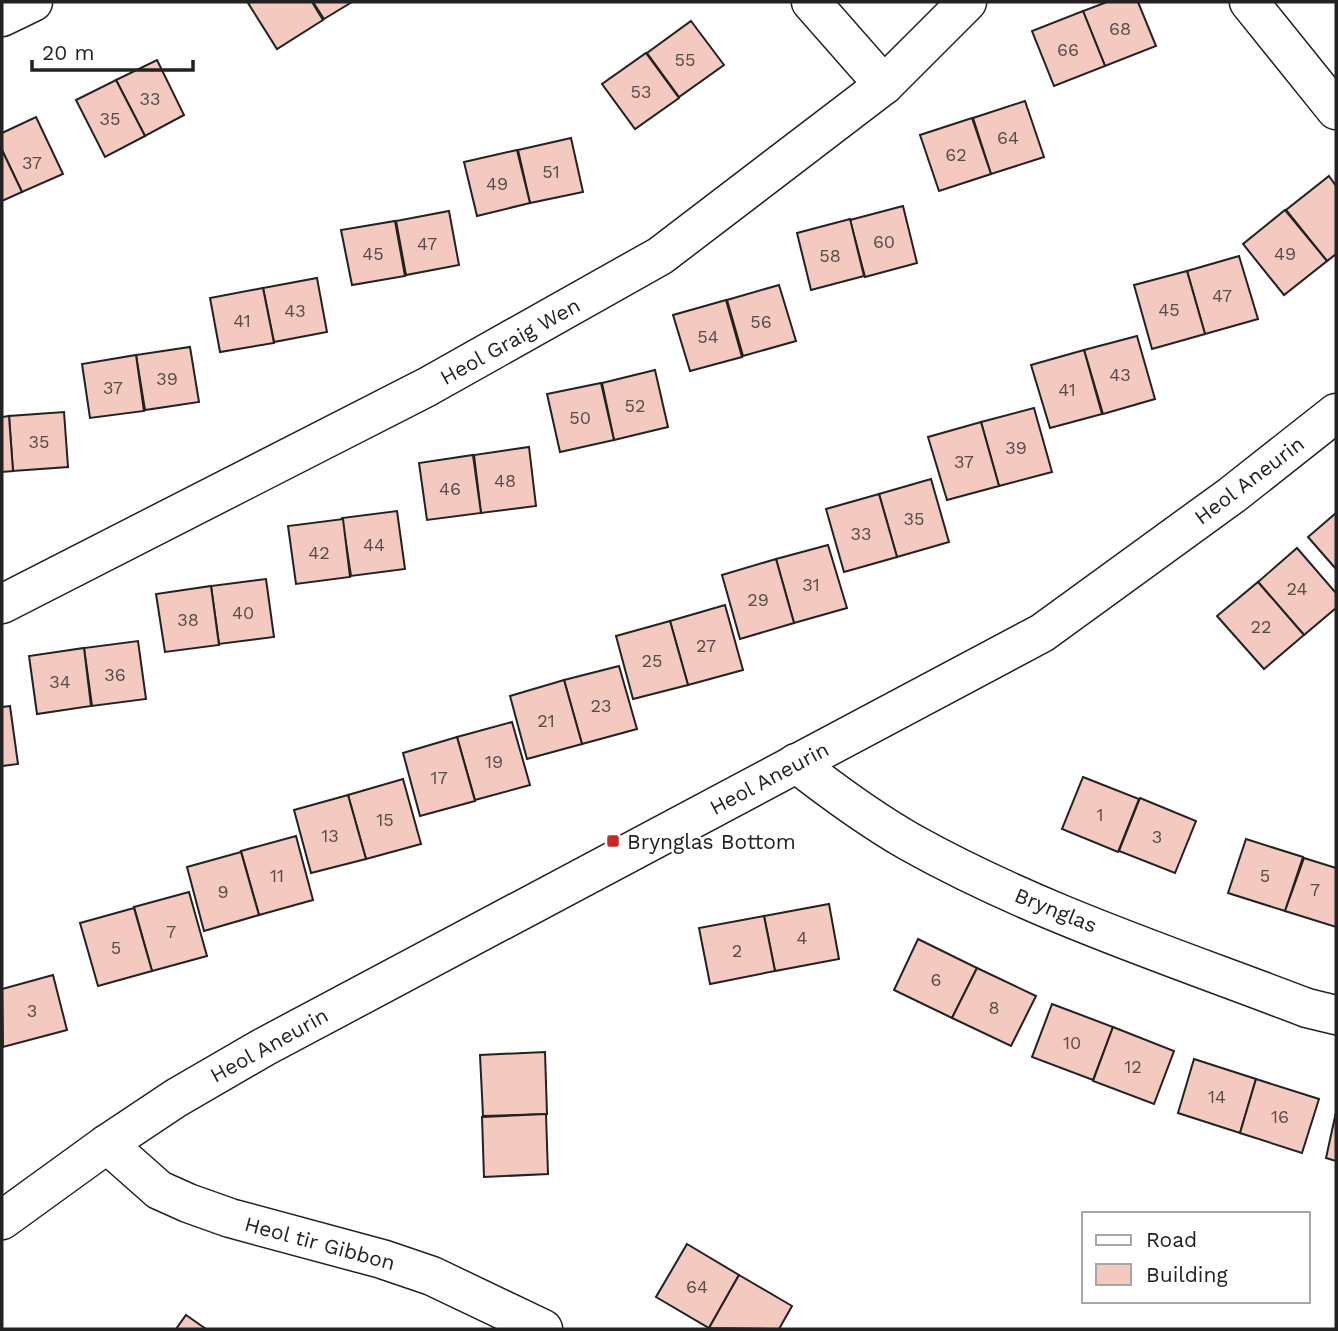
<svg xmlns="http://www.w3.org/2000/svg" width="1338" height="1331" font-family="'Work Sans',sans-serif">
	<rect width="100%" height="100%" fill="#fff"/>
	<g fill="#f3c9c0" stroke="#222" stroke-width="2">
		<polygon points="251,2 312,2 323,20 277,49 248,3"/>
		<polygon points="313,2 352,2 324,19"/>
		<polygon points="1107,2 1138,2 1156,46 1105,66 1083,11"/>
		<polygon points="1083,11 1105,66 1054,86 1032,31"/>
		<polygon points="691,21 724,65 679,97 647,53"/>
		<polygon points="646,53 679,98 635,129 602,84"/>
		<polygon points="157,60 184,115 145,136 116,80"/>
		<polygon points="116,80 145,136 105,157 76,100"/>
		<polygon points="1025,101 1044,157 991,174 973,118"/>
		<polygon points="36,117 63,174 22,192 2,150 2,133"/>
		<polygon points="972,118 991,174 939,191 920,135"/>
		<polygon points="571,138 583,192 530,203 518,150"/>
		<polygon points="2,150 22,192 2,201"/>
		<polygon points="517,150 530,203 477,216 464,162"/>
		<polygon points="1329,176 1336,186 1336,254 1327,261 1286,210"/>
		<polygon points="903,206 917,263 865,277 850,220"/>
		<polygon points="1285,210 1327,261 1284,295 1243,244"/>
		<polygon points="449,211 459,265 406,275 396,221"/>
		<polygon points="850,219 864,276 811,290 797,233"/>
		<polygon points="395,221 405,276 352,285 341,230"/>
		<polygon points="1239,256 1258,319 1205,334 1187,271"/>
		<polygon points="1187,271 1205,334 1152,349 1134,285"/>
		<polygon points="317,278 327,332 274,342 263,288"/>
		<polygon points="779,285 796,341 743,356 727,300"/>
		<polygon points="263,288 274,343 220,352 210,298"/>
		<polygon points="726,300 742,357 690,371 673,315"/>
		<polygon points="1137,336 1155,399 1103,414 1084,350"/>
		<polygon points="190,347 199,402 145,410 136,355"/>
		<polygon points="1084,350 1102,414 1050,428 1031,365"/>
		<polygon points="136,355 144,411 90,418 82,364"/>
		<polygon points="655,370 668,427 614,440 602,383"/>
		<polygon points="601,383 614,440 560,452 547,394"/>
		<polygon points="1034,408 1052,472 999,486 981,422"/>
		<polygon points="64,412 68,467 13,471 9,416"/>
		<polygon points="9,416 13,471 2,472 2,417"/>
		<polygon points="981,422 999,486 947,500 928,437"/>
		<polygon points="529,447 536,506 481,513 474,455"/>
		<polygon points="473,455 481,513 427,520 419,463"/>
		<polygon points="931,479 949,542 897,557 879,494"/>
		<polygon points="879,494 897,557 844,572 826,509"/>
		<polygon points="397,511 405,569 351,576 342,518"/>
		<polygon points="1336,513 1336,569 1308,537"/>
		<polygon points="343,519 350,577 296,584 288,526"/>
		<polygon points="828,545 847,608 794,623 776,559"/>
		<polygon points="1297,548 1336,593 1336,608 1304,635 1258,582"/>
		<polygon points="776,559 794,623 740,639 722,575"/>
		<polygon points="266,579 274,637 219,644 211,586"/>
		<polygon points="1258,582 1304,635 1264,669 1217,616"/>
		<polygon points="211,586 219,645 165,652 156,594"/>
		<polygon points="725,605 743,670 688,685 670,621"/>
		<polygon points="670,621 688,685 633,699 616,636"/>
		<polygon points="138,641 146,699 92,706 84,648"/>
		<polygon points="84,648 91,706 37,714 29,656"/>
		<polygon points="619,666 637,729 582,744 564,680"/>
		<polygon points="564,680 582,744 527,759 510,696"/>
		<polygon points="10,706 18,764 2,766 2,707"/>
		<polygon points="512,722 530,785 475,800 457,737"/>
		<polygon points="457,737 475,801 420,816 403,753"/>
		<polygon points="1083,777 1139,799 1118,852 1062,829"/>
		<polygon points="403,779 421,844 366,859 348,795"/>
		<polygon points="348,795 366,859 311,873 294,810"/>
		<polygon points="1140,798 1196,821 1175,873 1119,851"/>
		<polygon points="296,836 313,900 259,915 241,851"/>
		<polygon points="1246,839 1303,857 1285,911 1228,893"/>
		<polygon points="241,852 259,915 204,931 187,867"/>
		<polygon points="1304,858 1336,868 1336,927 1285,911"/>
		<polygon points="189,892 207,956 152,971 134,907"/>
		<polygon points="829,904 839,959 775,971 764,916"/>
		<polygon points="134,908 152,971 98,986 80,923"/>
		<polygon points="764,916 775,971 710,984 699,928"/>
		<polygon points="918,939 977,968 952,1018 894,990"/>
		<polygon points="977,968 1036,996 1011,1046 952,1018"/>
		<polygon points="53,975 67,1030 3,1047 2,989"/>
		<polygon points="1052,1004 1113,1027 1093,1080 1032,1057"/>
		<polygon points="1113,1027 1174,1051 1154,1104 1093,1081"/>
		<polygon points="545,1052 547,1114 483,1116 480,1055"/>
		<polygon points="1194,1059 1256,1079 1240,1133 1178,1113"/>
		<polygon points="1256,1079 1319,1099 1302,1153 1240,1133"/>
		<polygon points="1336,1112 1336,1161 1326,1158"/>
		<polygon points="546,1114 548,1174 484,1177 482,1117"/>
		<polygon points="687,1244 739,1275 709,1328 656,1297"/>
		<polygon points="739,1275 792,1306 779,1329 709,1328"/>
		<polygon points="186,1315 206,1329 176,1329"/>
	</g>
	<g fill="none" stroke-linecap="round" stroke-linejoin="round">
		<g stroke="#222" stroke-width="41">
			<g id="street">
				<polyline points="811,2 884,85"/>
				<polyline points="1249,2 1336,110"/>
				<polyline points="2,17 33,2"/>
				<polyline points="2,604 427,387 660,256 884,85 967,2"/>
				<path d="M 796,763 C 833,792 870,819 910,842 C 1035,912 1174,957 1307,1008 L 1336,1015"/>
				<polyline points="107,1144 159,1190 188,1203 230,1218 382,1259 432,1276 543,1329"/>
				<polyline points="2,1220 107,1144 176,1098 264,1047 1042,633 1232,495 1336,413"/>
			</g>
		</g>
		<use href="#street" stroke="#fff" stroke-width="38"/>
	</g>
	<rect fill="#c62828" stroke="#fff" stroke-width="2.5" x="606" y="834" width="14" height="14" rx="3.5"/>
	<g text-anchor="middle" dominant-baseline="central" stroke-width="5" stroke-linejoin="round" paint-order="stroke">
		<g font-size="18" fill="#564c4a">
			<text x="1120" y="28">68</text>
			<text x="1068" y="49">66</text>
			<text x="685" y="59">55</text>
			<text x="641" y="91">53</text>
			<text x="150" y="98">33</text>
			<text x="110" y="118">35</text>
			<text x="1008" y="137">64</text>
			<text x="956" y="154">62</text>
			<text x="32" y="162">37</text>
			<text x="551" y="171">51</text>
			<text x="497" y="183">49</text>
			<text x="884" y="241">60</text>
			<text x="427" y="243">47</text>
			<text x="373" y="253">45</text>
			<text x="1285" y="253">49</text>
			<text x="830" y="255">58</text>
			<text x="1222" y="295">47</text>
			<text x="1169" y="309">45</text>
			<text x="295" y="310">43</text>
			<text x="242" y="320">41</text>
			<text x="761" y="321">56</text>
			<text x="708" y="336">54</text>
			<text x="1120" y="374">43</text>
			<text x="167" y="378">39</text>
			<text x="113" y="387">37</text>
			<text x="1067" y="389">41</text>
			<text x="635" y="405">52</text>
			<text x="580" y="417">50</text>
			<text x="39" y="441">35</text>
			<text x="1016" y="447">39</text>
			<text x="964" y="461">37</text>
			<text x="505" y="480">48</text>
			<text x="450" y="488">46</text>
			<text x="914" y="518">35</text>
			<text x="861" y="533">33</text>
			<text x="374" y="544">44</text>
			<text x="319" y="552">42</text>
			<text x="811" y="584">31</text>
			<text x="1297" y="588">24</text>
			<text x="758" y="599">29</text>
			<text x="243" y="612">40</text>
			<text x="188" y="619">38</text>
			<text x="1261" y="626">22</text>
			<text x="706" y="645">27</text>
			<text x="652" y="660">25</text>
			<text x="115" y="674">36</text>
			<text x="60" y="681">34</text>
			<text x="601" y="705">23</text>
			<text x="546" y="720">21</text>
			<text x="494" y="761">19</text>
			<text x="439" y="777">17</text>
			<text x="1100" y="814">1</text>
			<text x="385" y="819">15</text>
			<text x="330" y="835">13</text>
			<text x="1157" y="836">3</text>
			<text x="277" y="875">11</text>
			<text x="1265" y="875">5</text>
			<text x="1315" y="889">7</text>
			<text x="223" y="891">9</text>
			<text x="171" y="931">7</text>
			<text x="802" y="937">4</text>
			<text x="116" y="947">5</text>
			<text x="737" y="950">2</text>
			<text x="936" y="979">6</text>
			<text x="994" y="1007">8</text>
			<text x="32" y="1010">3</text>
			<text x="1072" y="1042">10</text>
			<text x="1133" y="1066">12</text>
			<text x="1217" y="1096">14</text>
			<text x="1280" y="1116">16</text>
			<text x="697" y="1286">64</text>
		</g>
		<g font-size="21" fill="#222" stroke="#fff">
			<text transform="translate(510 341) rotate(-29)">Heol Graig Wen</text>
			<text transform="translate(1249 480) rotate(-37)">Heol Aneurin</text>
			<text transform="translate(769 778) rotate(-28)">Heol Aneurin</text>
			<text transform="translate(1056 910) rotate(22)">Brynglas</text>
			<text transform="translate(269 1045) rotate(-29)">Heol Aneurin</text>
			<text transform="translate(320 1243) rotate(15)">Heol tir Gibbon</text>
		</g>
		<g font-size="21" fill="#222" stroke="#fff" text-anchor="start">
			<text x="627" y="841">Brynglas Bottom</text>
		</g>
	</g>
	<rect width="1338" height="1331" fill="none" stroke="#222222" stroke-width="7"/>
	<rect x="1082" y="1212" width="228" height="91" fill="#ffffff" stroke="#a7a7a7" stroke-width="2"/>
	<rect x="1096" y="1235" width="35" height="10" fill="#ffffff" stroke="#a7a7a7" stroke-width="2"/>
	<text x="1146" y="1247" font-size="21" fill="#222222">Road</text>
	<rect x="1096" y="1264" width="35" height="21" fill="#f3c9c0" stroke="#a7a7a7" stroke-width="2"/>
	<text x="1146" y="1282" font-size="21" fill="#222222">Building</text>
	<path d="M32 60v10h161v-10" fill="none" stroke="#222222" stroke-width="3.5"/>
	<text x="42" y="60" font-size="21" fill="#222222" stroke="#ffffff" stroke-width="5" paint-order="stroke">20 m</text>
</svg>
